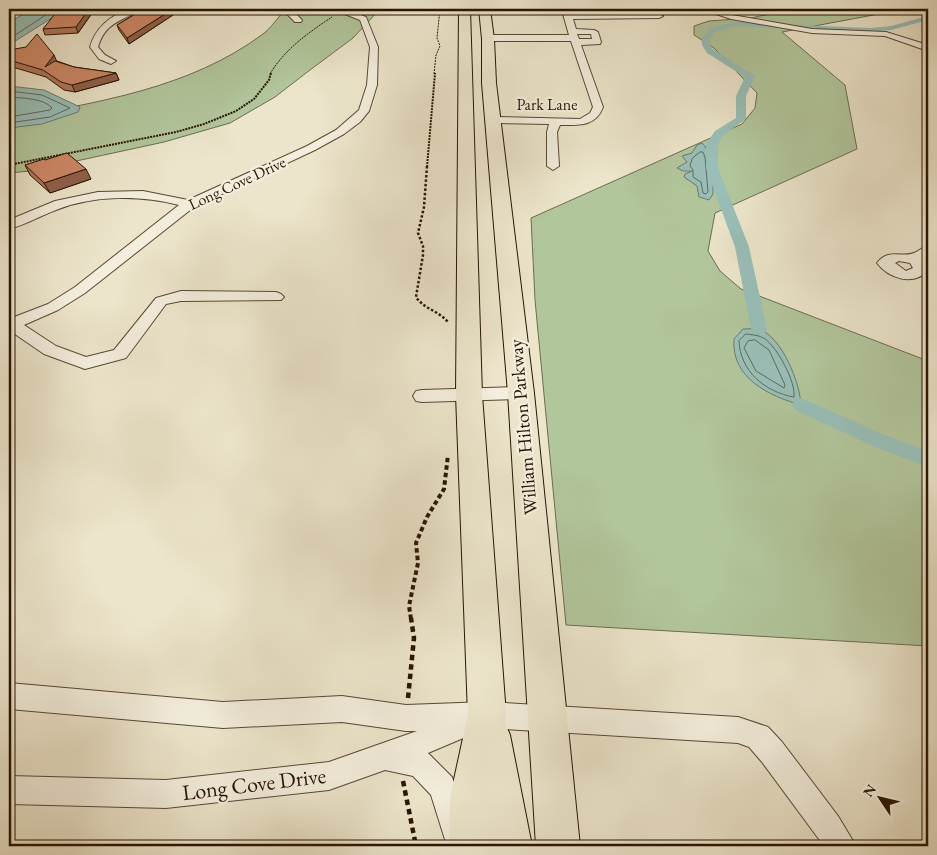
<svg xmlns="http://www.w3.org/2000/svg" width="937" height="855" font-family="'EB Garamond',serif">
	<rect width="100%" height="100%" fill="#ece5cb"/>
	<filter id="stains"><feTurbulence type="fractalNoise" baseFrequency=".004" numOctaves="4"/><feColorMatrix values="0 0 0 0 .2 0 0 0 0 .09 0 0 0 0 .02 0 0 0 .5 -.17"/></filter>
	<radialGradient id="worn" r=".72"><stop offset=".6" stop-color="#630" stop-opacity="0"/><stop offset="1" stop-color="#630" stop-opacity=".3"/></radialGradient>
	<g fill="#b2c69c" stroke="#6c6d50">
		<path d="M 286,9 L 380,9 L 353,38 L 306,73 L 275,97 L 230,123 L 164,142 L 30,171 L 9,173 L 9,119 C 97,102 189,89 263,34 C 271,28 278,17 286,9 Z"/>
		<polygon points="792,9 906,9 782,32 845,85 857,149 715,213 708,251 720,271 741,289 928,361 928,646 566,625 535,300 531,218 742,124 755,108 757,93 714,48 694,35 694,26 709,21 751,18"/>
	</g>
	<g fill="#99bfb8" stroke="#6b7b70">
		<polygon points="33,9 66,9 9,45 9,22"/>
		<polygon points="9,86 44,90 80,107 78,112 42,124 9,128"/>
		<path d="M 702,143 C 712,151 713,180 713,194 L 709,200 L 699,197 L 697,186 L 684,177 L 685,174 L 692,171 L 683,171 L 677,168 L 687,162 L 682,156 L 692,153 L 697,145 Z"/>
		<path d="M 743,329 C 748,329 755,328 759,329 C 782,337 800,383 801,405 C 769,396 731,378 734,339 Z"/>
	</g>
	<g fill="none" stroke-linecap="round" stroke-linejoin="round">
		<g stroke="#606a5e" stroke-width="1">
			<polyline points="9,39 55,9"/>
			<polyline points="9,91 42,95 70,108 50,117 9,123"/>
			<path d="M 9,97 C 21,98 44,98 52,108 L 50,110 L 9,117"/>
			<polygon points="700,152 703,152 705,157 708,192 706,194 703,193 701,182 693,177 693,170 690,166 692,159"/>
			<path d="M 746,334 C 753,335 759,335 765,339 C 777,347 796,382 794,397 C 765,392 740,371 739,341 Z"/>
			<polygon points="755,340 769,350 785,385 784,388 756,371 744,348 748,341"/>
		</g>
		<g fill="#99bfb8" fill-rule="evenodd">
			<polygon points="928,16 928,20 891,30 870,32 734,26 716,32 710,38 710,45 713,49 755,76 746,96 746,119 723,135 718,144 718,168 749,247 767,329 765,333 759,334 753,333 751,329 735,247 706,168 706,144 715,131 736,118 736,96 745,77 707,53 702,45 702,38 710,28 734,22 870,28 891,26"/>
			<polygon points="801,398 885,435 928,451 928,467 871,445 795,410 792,405 795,400"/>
		</g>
		<g stroke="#584835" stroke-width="2">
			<g id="minor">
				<path d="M 129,9 L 139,9 C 121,23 106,21 98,47 L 105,55 L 116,61 L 111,64 L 99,59 L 90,47 C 96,27 110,16 129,9 Z"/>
				<polygon points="295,9 304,9 296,14 302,20 301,22 295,22 287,14"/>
				<path d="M 332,9 L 345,9 L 366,17 L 378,47 L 377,85 L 369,111 L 360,122 L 344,134 L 315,150 L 194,207 L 85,293 L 58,310 L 24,325 L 56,346 L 86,357 L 114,350 L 156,298 L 181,291 L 276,292 L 281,294 L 284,297 L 281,300 L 181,301 L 166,304 L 126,358 L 85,369 L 44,354 L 9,330 L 9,319 L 48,304 L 75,287 L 179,205 C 140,195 94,195 56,210 C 40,216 25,225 9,229 L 9,220 L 55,201 L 98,192 L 143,191 L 188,200 L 307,146 L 336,130 L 359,110 L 367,85 L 370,47 L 360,20 Z"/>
				<path d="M 566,9 L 574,9 L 571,15 L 627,14 L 624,9 L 632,9 L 635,14 L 659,14 L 663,16 L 659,18 L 573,19 L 576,29 L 594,30 L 598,32 L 601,42 L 600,44 L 581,45 L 603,107 C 596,127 578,125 560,125 L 557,132 L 559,166 L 553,170 L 547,166 L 547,132 L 549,124 L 494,123 L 489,120 L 494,117 L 580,119 L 590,113 L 593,107 L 571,41 L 488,41 L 484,38 L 488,35 L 569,35 L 563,14 ZM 577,34 L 591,34 L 592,39 L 579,39 Z"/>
				<polygon points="701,9 712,9 732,15 812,29 886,32 928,45 928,51 885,36 812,33 731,19"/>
				<path d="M 928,246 L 928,256 L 923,260 L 928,270 C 914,287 888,278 877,263 C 888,248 903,258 914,253 C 919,251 922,247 928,246 ZM 899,261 L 910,263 L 913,268 L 906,271 L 895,263 Z"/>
				<polygon points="521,387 527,388 530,393 527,398 521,399 422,402 416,401 413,396 416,391 422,390"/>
				<polygon points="9,683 223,702 342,696 406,705 487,702 738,717 768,727 782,742 838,816 856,846 824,846 762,762 749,747 738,743 487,728 428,753 452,777 477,846 447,846 431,795 413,776 385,770 329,790 166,808 9,804 9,776 166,780 329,762 417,731 406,731 342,722 223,728 9,709"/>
			</g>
		</g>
		<g stroke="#261403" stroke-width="2">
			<g id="highway">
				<polygon points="459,9 470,9 482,395 506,715 505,723 510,735 532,846 449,846 450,798 468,715 456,395"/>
				<polygon points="479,9 490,9 494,39 496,83 534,393 580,846 536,846 508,393 482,83 482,39"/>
			</g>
		</g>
		<g stroke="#261403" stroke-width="1" stroke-dasharray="2 1" stroke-linecap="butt">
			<path d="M 270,74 C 284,50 309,32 332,17"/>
			<polyline points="434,74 436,55 440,46 437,38 440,9"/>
		</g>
		<g stroke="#261403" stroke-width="2" stroke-dasharray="2 1" stroke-linecap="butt">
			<polyline points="9,165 176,132 204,124 236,111 254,99 269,80 271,73"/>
			<polyline points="427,167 435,73"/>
		</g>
		<path stroke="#261403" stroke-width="2.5" stroke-dasharray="2.5 2" stroke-linecap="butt" d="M 427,166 L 424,207 L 418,233 L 423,246 L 423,255 L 416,297 C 424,309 439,311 448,322"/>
		<polyline stroke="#261403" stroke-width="4" stroke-dasharray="4.5 3" stroke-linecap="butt" points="411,619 409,606 418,563 416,543 427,517 444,489 448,455"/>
		<g stroke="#261403" stroke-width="4.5" stroke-dasharray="5.5 4" stroke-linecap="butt">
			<polyline points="408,698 414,638 411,618"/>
			<polyline points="403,781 416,846"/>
		</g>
		<use href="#minor" fill="#f3eedd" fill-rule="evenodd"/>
		<use href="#highway" fill="#ece5cb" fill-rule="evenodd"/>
	</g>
	<g fill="#b1765a" stroke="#261403">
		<polygon points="62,9 125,9 118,12 95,9 78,33 45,35 43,29"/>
		<polygon points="133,9 176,13 129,44 119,30 117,25 135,14"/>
		<polygon points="251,9 266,9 260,15"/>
		<polygon points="9,50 57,61 74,67 116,73 119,80 75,92 64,90 46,77 9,66"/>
		<polygon points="45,160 91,179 50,193 30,175 25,165"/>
	</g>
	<g fill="#90604a" stroke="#261403">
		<polygon points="89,9 95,9 78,33 76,27"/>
		<polygon points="117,9 125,9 118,12"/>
		<polygon points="173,9 175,9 176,13 129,44 127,38"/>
		<polygon points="260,9 266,9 260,15 259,10"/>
		<polygon points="54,55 57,62 45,67"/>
		<polygon points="116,73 119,80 75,92 72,85"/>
		<polygon points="86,169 91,179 50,193 44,183"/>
	</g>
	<g fill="#ce8969" stroke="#261403">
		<polygon points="62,9 89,9 76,27 43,29 58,10"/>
		<polygon points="135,9 173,9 127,38 117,25 142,10"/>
		<polygon points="37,34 54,55 45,67 55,61 74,67 116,73 72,85 61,82 43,70 9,60 9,50 26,47"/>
		<polygon points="67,153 86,169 44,183 25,165 44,159 45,160"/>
	</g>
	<g text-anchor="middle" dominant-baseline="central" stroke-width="4.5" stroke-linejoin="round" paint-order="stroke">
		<g font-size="16" fill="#261403" stroke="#f3eedd">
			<text x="547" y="104">Park Lane</text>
			<text transform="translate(237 183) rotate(-25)">Long Cove Drive</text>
		</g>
		<g font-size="19" fill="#261403" stroke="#f3eedd">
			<text transform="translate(523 427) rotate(-95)">William Hilton Parkway</text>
		</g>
		<g font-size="22" fill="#261403" stroke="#f3eedd">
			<text transform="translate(254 784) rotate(-7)">Long Cove Drive</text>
		</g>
	</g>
	<rect width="937" height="855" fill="none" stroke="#ece5cb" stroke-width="30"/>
	<rect x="10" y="10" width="917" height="835" fill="none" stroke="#261403" stroke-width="2.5"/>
	<rect x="15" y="15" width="907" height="825" fill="none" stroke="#261403"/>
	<g transform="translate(880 798) rotate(305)" stroke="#f3eedd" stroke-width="4" paint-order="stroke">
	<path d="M0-4L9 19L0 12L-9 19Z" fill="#261403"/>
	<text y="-8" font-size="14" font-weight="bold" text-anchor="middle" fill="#261403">N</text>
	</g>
	<rect width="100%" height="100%" filter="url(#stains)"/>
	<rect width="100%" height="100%" fill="url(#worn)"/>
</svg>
